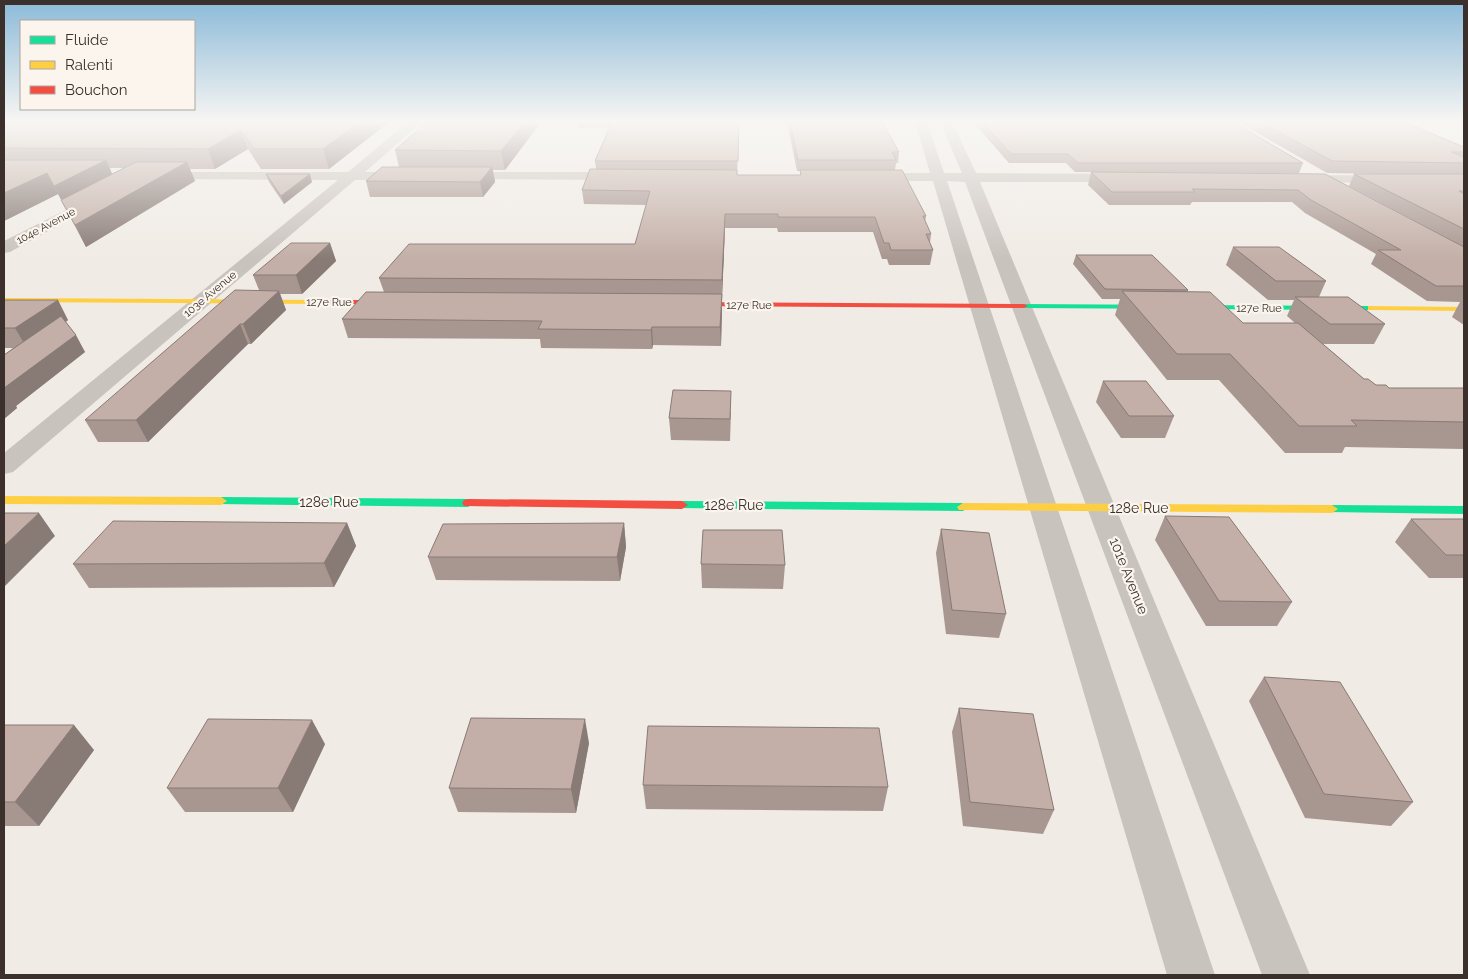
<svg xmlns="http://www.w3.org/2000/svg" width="1468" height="979" font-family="Raleway,sans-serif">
	<rect width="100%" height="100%" fill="#f0ebe5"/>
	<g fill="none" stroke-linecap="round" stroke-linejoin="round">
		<g fill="#c9c3be" fill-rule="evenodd">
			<polygon points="408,122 422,122 365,172 410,172 417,176 415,179 355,180 13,472 4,474 4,453 338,180 156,179 151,178 149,175 151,172 348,172"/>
			<polygon points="915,122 927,122 944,173 962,173 940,122 952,122 976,173 1128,174 1135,178 1128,182 980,182 1310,975 1262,975 965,182 947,181 1215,975 1167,975 933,181 868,181 861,177 868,173 930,173"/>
			<polygon points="456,172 625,172 632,176 625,180 451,179 449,176"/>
			<polygon points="1298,175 1464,176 1464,184 1293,182 1291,179 1293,176"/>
			<polygon points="102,192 107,193 109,196 107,199 10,252 4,253 4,241"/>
		</g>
		<g fill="#16e098" fill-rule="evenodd">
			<polygon points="1021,304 1371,306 1375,308 1371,310 1024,308 1020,306"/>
			<polygon points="221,497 468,499 474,503 468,507 217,504 215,501 217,498"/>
			<polygon points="682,501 963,503 969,507 963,511 678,508 676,505 678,502"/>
			<polygon points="1332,505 1464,506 1464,514 1328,512 1326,509"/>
		</g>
		<g fill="#ffcf43" fill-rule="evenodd">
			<polygon points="4,298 318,300 322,302 318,304 4,302"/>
			<polygon points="1368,306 1464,307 1464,311 1371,310 1368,310"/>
			<polygon points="4,496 221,497 227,501 221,505 4,504"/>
			<polygon points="963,503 1332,505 1338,509 1332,513 959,510 957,507"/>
		</g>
		<g fill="#f24e42" fill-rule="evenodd">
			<polygon points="6,122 13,122 4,126 4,123"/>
			<polygon points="315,300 395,300 399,302 395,304 315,304"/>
			<polygon points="682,302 1024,304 1028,306 1024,308 685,306 682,306"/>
			<polygon points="468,499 682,501 688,505 682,509 464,506 462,503 464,500"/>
		</g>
	</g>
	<g fill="#a89690" fill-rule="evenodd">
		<path d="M 13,122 L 389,122 L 329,169 L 261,169 L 248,149 L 215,169 L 190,169 L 195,181 L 86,247 L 58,194 L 4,221 L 4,126 ZM 110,168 L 124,168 L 112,174 Z"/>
		<polygon points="541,122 505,170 493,170 495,182 483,197 370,197 366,181 399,167 395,150"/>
		<polygon points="578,122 739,122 737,175 800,175 800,171 797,171 787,122 882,122 899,152 898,163 896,163 895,170 926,216 925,222 931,234 930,243 933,250 930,265 889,265 887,259 882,259 873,232 778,232 777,228 725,228 722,297 721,346 653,345 652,349 541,348 540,339 348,338 342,319 384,292 379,278 635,244 646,205 584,204 582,190 596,169 595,161 609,128 578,128"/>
		<polygon points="973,122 1233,122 1303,163 1299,173 1128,173 1325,174 1464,247 1464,325 1452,317 1460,302 1427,301 1371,264 1376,254 1305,213 1292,202 1192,202 1190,205 1109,205 1088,185 1091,172 1075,172 1066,163 1009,163"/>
		<polygon points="1238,122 1404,122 1464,147 1464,247 1349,186 1354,174 1378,174 1327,173"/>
		<polygon points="1457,122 1464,122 1464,125"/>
		<polygon points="266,174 312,182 284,204 269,182"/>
		<polygon points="330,243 336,261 302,294 280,294 286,310 251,344 248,344 148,442 98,442 85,420 259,290 253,275"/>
		<polygon points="1233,247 1326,281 1319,297 1385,324 1374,344 1323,344 1364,379 1376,385 1389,388 1464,388 1464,449 1345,447 1342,453 1285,453 1219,380 1167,380 1115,315 1120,299 1102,299 1073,264 1076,255 1188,290 1188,292 1243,323 1295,323 1287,316 1294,300 1268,300 1226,265"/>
		<polygon points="4,300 68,320 66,322 85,352 16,406 17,408 4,419 4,355 13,348 4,348"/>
		<polygon points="1103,381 1174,416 1165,438 1121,438 1096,402"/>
		<polygon points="731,412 730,441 671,440 669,418"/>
		<polygon points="1165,516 1292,602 1277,626 1206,626 1155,540"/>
		<polygon points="1411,519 1464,519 1464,578 1429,578 1395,542"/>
		<polygon points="347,523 356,546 334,587 89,588 73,564"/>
		<polygon points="624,523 626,547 620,581 436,580 428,557"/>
		<polygon points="941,529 1006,614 999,638 946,634 936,553"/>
		<polygon points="701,564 785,565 783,589 702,588"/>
		<polygon points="1264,677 1413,802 1391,826 1305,818 1249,701"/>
		<polygon points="959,708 1054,810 1043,834 963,826 952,732"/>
		<polygon points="4,725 94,750 39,826 4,826"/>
		<polygon points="589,743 576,813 458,812 449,788"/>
		<polygon points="325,744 293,812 185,812 167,788"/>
		<polygon points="643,785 888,787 883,811 646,809"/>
	</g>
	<g fill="#887a75">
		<polygon points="360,122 389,122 329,169 323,149"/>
		<polygon points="525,122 541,122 505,170 501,151"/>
		<polygon points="241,130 248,149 215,169 208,149"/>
		<polygon points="106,160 115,181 65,207 54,186"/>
		<polygon points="187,162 195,181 86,247 75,225"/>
		<polygon points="492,167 495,182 483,197 480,182"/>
		<polygon points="47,173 58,194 4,221 4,193"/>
		<polygon points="310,174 312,182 284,204 281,196"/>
		<polygon points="725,214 725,228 722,297 722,280"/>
		<polygon points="330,243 336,261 302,294 296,275"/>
		<polygon points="279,291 286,310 251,344 243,324"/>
		<polygon points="722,294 722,312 721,346 720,327"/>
		<polygon points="58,300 68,320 27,348 15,328"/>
		<polygon points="240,324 248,344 148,442 136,420"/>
		<polygon points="652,327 653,345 652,349 651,330"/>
		<polygon points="76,335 85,352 16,406 17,408 4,419 4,388"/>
		<polygon points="39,513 55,536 4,587 4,546"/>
		<polygon points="347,523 356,546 334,587 324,563"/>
		<polygon points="624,523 626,547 620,581 617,557"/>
		<polygon points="585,719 589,743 576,813 571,789"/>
		<polygon points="312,720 325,744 293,812 278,788"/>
		<polygon points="74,725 94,750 39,826 15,802"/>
	</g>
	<g fill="#c3afa7" stroke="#887a75">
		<polygon points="13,122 360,122 323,149 254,149 241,130 208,149 4,148 4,126"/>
		<polygon points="427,122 525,122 501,151 395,150"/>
		<polygon points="612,122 739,122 738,161 595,161"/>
		<polygon points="790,122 882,122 899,152 892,152 896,160 798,160"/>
		<polygon points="982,122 1233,122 1303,163 1078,163 1068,154 1011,154"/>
		<polygon points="1261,122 1404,122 1464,147 1464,152 1451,152 1464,157 1464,163 1332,161"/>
		<polygon points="4,160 106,160 54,186 47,173 4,193"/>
		<polygon points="136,162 187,162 75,225 61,200"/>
		<polygon points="382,167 492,167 480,182 366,181"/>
		<polygon points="590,169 737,170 737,175 801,175 800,170 902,170 926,216 923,216 931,234 926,234 933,250 891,250 889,243 884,243 875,217 778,217 778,214 725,214 722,280 379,278 409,244 635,244 650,191 582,190"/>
		<polygon points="1091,172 1325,174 1464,247 1464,286 1436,286 1378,250 1401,250 1311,200 1298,190 1192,189 1195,192 1112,192"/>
		<polygon points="266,174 310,174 281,196"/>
		<polygon points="1354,174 1464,174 1464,191 1459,191 1464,194 1464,229"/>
		<polygon points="291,243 330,243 296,275 253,275"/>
		<polygon points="1233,247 1279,247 1326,281 1276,281"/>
		<polygon points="1076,255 1152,255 1188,290 1105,289"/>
		<polygon points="235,290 279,291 243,324 240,324 136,420 85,420"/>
		<polygon points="1122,291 1210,292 1243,323 1298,323 1364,379 1368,379 1376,385 1386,385 1389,388 1464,388 1464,422 1351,420 1357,426 1299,426 1230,354 1177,354"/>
		<polygon points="366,292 722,294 720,327 652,327 651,330 538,329 542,321 342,319"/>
		<polygon points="1295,297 1348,297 1385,324 1330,324"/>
		<polygon points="4,300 58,300 15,328 4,328"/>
		<polygon points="61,316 76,335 4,388 4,355"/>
		<polygon points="1103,381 1146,381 1174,416 1129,416"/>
		<polygon points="673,390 731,391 730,419 669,418"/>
		<polygon points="4,513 39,513 4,546"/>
		<polygon points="1165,516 1229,517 1292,602 1219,601"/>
		<polygon points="1411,519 1464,519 1464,555 1446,555"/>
		<polygon points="113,521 347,523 324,563 73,564"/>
		<polygon points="624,523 617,557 428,557 443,524"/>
		<polygon points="941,529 989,533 1006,614 952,610"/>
		<polygon points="703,530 782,530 785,565 701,564"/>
		<polygon points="1264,677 1340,682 1413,802 1324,794"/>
		<polygon points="959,708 1033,714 1054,810 970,802"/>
		<polygon points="471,718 585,719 571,789 449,788"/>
		<polygon points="208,719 312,720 278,788 167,788"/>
		<polygon points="4,725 74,725 15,802 4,802"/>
		<polygon points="648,726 879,728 888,787 643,785"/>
	</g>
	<linearGradient id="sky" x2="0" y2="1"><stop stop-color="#8bbad8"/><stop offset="0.47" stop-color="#f8f6f3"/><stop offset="1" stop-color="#f8f6f3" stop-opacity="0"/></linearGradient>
	<rect width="1468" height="259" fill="url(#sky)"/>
	<g text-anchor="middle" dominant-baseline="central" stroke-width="4.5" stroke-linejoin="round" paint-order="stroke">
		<g font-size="11" fill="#3b302b" stroke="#fbf5ee">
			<text transform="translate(46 226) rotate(-28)">104e Avenue</text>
			<text transform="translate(210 294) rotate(-40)">103e Avenue</text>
			<text x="329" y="302">127e Rue</text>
			<text x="749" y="305">127e Rue</text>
			<text x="1259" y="308">127e Rue</text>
		</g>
		<g font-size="14" fill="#3b302b" stroke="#fbf5ee">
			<text x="329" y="502">128e Rue</text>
			<text x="734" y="505">128e Rue</text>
			<text x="1139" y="508">128e Rue</text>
			<text transform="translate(1129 576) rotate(68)">101e Avenue</text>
		</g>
	</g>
	<rect width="1468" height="979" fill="none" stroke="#3b302b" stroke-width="10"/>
	<rect x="20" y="20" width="175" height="90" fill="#fbf5ee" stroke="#aea6a0"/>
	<rect x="30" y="36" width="25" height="8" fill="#16e098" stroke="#aea6a0"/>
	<text x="65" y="45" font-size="15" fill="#3b302b">Fluide</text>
	<rect x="30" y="61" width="25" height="8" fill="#ffcf43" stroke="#aea6a0"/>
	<text x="65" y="70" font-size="15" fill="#3b302b">Ralenti</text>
	<rect x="30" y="86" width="25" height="8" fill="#f24e42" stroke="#aea6a0"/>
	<text x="65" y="95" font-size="15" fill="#3b302b">Bouchon</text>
</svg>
